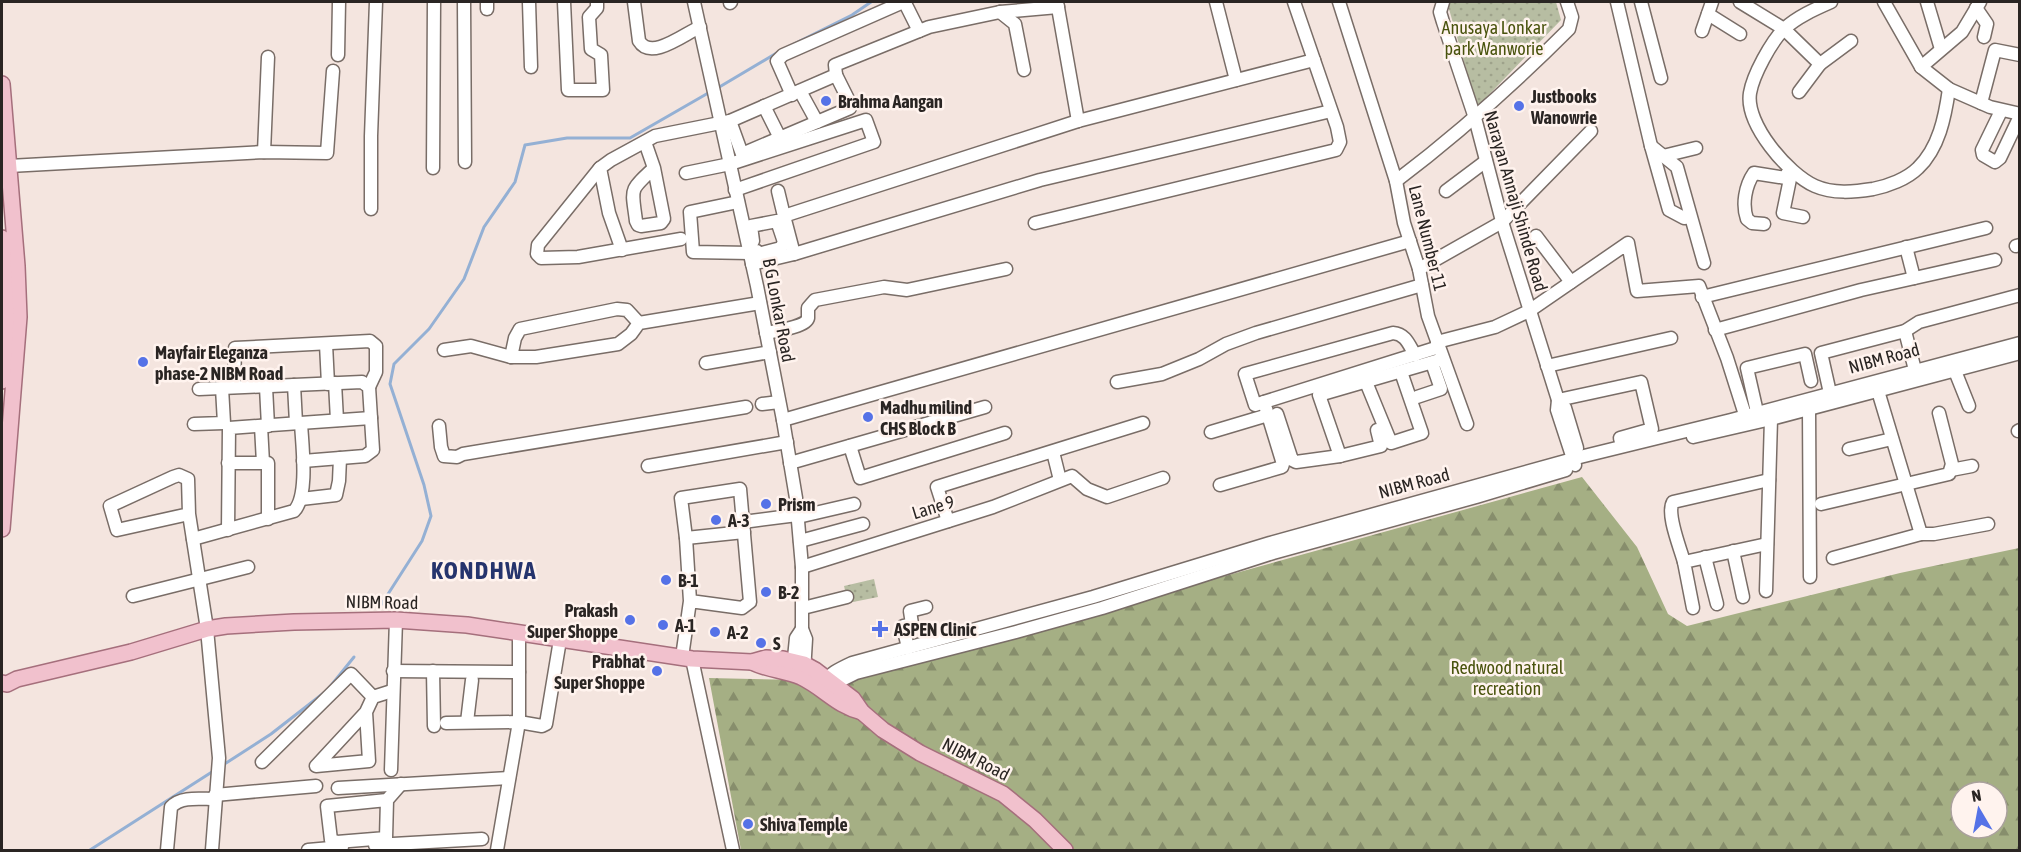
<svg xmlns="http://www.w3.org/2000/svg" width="2021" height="852" font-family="'Asap Condensed',sans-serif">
	<defs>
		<pattern id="forest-firs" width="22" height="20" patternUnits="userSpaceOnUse" patternTransform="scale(1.5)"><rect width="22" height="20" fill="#a5af84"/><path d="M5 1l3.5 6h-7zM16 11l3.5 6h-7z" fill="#878e6c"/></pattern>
		<pattern id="park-dots" width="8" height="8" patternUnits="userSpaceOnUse" patternTransform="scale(1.5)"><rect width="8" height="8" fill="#b7bda2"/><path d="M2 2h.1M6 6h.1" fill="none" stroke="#9ea28b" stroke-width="1.8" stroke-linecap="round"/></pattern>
	</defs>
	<rect width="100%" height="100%" fill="#f4e5df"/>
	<path fill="url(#forest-firs)" fill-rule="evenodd" d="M 1582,477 L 1637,547 L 1668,614 L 1687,626 L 1900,573 L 2019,548 L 2019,850 L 741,850 L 709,678 L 847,681 ZM 1961,792 L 1997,792 L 1997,828 L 1961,828 Z"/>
	<g fill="url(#park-dots)">
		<polygon points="1447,2 1556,2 1561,20 1477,107"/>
		<polygon points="874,579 878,597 848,603 844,586"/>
	</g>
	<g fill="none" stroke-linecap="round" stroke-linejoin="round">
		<g stroke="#94b0d4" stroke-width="3">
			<polyline points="794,44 852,15 871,2"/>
			<polyline points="716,89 780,51"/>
			<polyline points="381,605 422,541 431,516 424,485 390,384 394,364 429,329 464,279 484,227 515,182 525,145 567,138 630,138 710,92"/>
			<polyline points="329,688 354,657"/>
			<polyline points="223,765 271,734 325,692"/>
			<polyline points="90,850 215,770"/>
		</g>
		<g stroke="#796d67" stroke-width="15">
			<g id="minor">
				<polyline points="464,2 465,162"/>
				<polyline points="529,2 531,67"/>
				<polyline points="564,2 568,90 603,90 601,55 591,49 589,17 597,8 597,2"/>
				<path d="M 634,2 L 639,41 C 651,61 684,34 700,27"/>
				<polyline points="694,2 757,286 783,420 796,498 802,567 802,629 806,639 804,672"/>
				<polyline points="1057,2 1078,121"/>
				<polyline points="1216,2 1236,80"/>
				<polyline points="1339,2 1396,181 1404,223 1419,269 1428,316 1467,424"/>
				<polyline points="1443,2 1440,12 1443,22 1475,118 1503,225 1558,400 1557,410 1575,465"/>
				<polyline points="1617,2 1651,146 1669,210 1684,218 1690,217"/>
				<polyline points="1641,2 1661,78"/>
				<polyline points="1740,2 1784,29 1820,64"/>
				<path d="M 1831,2 C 1815,9 1797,17 1784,29 C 1771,42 1753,75 1750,93 C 1745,124 1788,174 1815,186 C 1833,194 1854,192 1873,189 C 1888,186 1907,179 1918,168 C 1939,148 1945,117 1949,89"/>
				<polyline points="1884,2 1921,67 1949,89 1990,107 2020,114"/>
				<polyline points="1927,2 1941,49"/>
				<polyline points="730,3 731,2"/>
				<polyline points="1976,8 1987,24 1984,37"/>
				<polyline points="487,9 487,2"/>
				<polyline points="1000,12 1015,24 1024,70"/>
				<polyline points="1708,14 1740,34"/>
				<polyline points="1702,31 1712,2"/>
				<polyline points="338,55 339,2"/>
				<polyline points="1921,67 1962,32 1980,2"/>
				<polyline points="800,91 817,122"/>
				<polyline points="1799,92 1820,64 1851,41"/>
				<polyline points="792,95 777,61 783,55 901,3 905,3 919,31"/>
				<polyline points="1981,103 1995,50 2020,55"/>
				<polyline points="764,106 780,138"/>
				<polyline points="2001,111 1982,150 1983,155 1995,162 2000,158 2020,116"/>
				<polyline points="730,121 742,154 850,108 851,105 836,75"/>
				<path d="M 645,142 L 654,168 L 664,219 L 661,223 L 641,226 L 638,225 L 636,221 C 632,188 628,192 654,168"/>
				<polyline points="1651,146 1677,167 1704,263"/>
				<polyline points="264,152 268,57"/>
				<polyline points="1663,156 1696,148"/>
				<polyline points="9,166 264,152 327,153 333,71"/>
				<polyline points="433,168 434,2"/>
				<polyline points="600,168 538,245 537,254 541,258 578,257 681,239"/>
				<polyline points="686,173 730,164 866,120 874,142 735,190"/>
				<polyline points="1787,174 1786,178 1790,179 1783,213 1803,217"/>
				<path d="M 1396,181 C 1458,134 1514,84 1569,29 L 1572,17 L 1567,2"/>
				<polyline points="778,191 784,216"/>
				<polyline points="1446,191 1486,161"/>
				<polyline points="738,202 690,212 693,252 750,253"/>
				<polyline points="371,209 371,136 376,2"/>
				<polyline points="1035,223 1336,150 1340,142 1337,127 1294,2"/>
				<path d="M 1764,224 L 1752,223 L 1747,219 C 1742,205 1745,186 1754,173 L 1786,178"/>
				<polyline points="1536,236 1571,282"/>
				<polyline points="753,241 751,226 777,221 784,242 781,248 758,254 757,251"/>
				<polyline points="2016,246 2020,245"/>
				<polyline points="1906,247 1914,278"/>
				<polyline points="622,250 609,213 600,168 611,160 655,136 730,121 836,75 835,65 929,27 1000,12 1058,7"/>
				<polyline points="794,254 1040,180 1331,111"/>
				<polyline points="752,264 794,254 784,216 793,213 1078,121 1314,60"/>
				<polyline points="1419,269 1502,222 1591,131"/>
				<polyline points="1702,297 1986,228"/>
				<polyline points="1715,330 1861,290 1995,260"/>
				<polyline points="1905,331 1915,370"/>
				<path d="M 766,333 C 775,331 806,327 808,318 C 808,317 808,308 808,308 L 815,300 L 884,287 L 907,290 L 1006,269"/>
				<polyline points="1437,342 1495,327 1529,311 1628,243 1637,291 1699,286 1727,358 1747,421"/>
				<polyline points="326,344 328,384"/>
				<polyline points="444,350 471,346 511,357 536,357 618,344 631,334 639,323 760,303"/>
				<polyline points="511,357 515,338 520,329 617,309 627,310 639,323"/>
				<polyline points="706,363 770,352"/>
				<polyline points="1547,366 1671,338"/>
				<polyline points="1955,371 1969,406"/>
				<polyline points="1117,382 1162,374 1199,359 1226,344 1256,333 1422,285"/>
				<polyline points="1366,382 1391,443 1422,433 1401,372"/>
				<polyline points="335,383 337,420"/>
				<polyline points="294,385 296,423"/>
				<polyline points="234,387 235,348 370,341 376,346 376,372 369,387"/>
				<polyline points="266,387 268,426"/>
				<polyline points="199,389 362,382 369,387 373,450 365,456 303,461"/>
				<polyline points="1878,391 1921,534 1934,534 1988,524"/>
				<polyline points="1830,393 1821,353 1905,331 1919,322 2020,295"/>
				<polyline points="1417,397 1441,389 1432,363"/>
				<polyline points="1558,400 1641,382 1652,429 1620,438 1622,446"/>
				<polyline points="1558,400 1565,408 1577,448"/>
				<path d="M 1264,402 L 1255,405 L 1245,374 L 1393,333 C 1406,334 1409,345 1415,355"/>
				<polyline points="762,404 779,402"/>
				<polyline points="1809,409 1810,577"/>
				<polyline points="1757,412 1747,368 1805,354 1811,381"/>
				<polyline points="1277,414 1292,460 1296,462 1340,456 1319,395 1443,359"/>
				<polyline points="783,420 1410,241"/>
				<polyline points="194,424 224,423 222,388"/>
				<polyline points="261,426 263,463"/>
				<polyline points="439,426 441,447 444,456 457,457 463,454 746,407"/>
				<polyline points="2018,431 2020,430"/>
				<polyline points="1211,432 1268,415"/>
				<polyline points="1693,437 1771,419 2020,353"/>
				<polyline points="850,446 860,478 1005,433"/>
				<polyline points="1849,449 1892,439"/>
				<polyline points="1053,452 1060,480"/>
				<polyline points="1340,456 1381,446 1377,430"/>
				<polyline points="228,463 268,463 268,519"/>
				<polyline points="790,463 985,407"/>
				<polyline points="648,466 787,442"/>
				<polyline points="1951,470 1972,466"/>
				<polyline points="1220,485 1282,467 1283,464 1264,402 1439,347"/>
				<polyline points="301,499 336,495 339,481 340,458"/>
				<polyline points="1821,504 1949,474 1952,464 1939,413"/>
				<polyline points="189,514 117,530 110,506 173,477 179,475 188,479 189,514 207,629 219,758 212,850"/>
				<polyline points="798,517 854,504"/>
				<polyline points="948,521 937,487 1143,423"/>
				<polyline points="743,522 797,515"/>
				<polyline points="228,530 229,428 371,418"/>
				<polyline points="686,538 744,532"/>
				<path d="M 193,539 L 294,511 C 309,496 302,444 301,423"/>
				<polyline points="800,541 863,524"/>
				<polyline points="1733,551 1743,597"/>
				<polyline points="1705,557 1717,604"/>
				<polyline points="1833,558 1921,534"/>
				<path d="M 1684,562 C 1680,547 1666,514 1673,502 L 1769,480"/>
				<polyline points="802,567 993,507 1072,476 1087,489 1107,497 1163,478"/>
				<polyline points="1766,591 1771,419"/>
				<polyline points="133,596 248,567"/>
				<polyline points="803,608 847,597"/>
				<polyline points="1693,608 1684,562 1767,544"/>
				<polyline points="908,648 903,626 912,624 910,611 926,607"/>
				<polyline points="682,657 690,601 686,538 681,498 740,489 750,602 742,608 690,601"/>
				<polyline points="692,659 733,850"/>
				<polyline points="793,668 796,638 802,629"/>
				<polyline points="393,671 519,672"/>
				<polyline points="433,671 434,726"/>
				<path d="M 820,685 C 829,674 839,669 852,663 L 1093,597 L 1270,543 L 1580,457 L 1731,420 L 2020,343"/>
				<polyline points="830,691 842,680 856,673 1016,632 1102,608 1273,553 1476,497 1566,470"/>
				<polyline points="366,712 369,761 316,766 366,712 373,697 392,691"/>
				<polyline points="467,722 472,680"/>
				<polyline points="446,723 519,722 542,726 546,724 560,640"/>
				<polyline points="262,762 351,674 373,697"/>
				<polyline points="391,770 396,620"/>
				<polyline points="338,788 509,778"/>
				<polyline points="215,795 316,786"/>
				<polyline points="387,800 386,838 337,842 331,840 327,806 387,800 401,784"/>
				<polyline points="375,845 482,839"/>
				<path d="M 167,850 L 171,807 C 181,796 200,799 214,799"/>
				<polyline points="308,850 342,847"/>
				<polyline points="497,850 519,722 519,633"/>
			</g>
		</g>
		<g stroke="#a56f7c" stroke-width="18">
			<g id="major">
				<polyline points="2,84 17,266 19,317 2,529"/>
				<polyline points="2,238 6,317 2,381"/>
				<path d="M 752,662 C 768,670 785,670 801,677 C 824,688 837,706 862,712"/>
				<polyline points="2,683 7,684 17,679 131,652 207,629 226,626 294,622 396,620 467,625 692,659 752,662 766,658 783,659 804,664 815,670 853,699 862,712 883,730 920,753 1003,794 1035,820 1065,850"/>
			</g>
		</g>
		<use href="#minor" stroke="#fff" stroke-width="12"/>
		<use href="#major" stroke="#f1c1cd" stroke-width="15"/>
	</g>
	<g fill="#5572e7" stroke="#fff3ee" stroke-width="2">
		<circle cx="826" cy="101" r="6"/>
		<circle cx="1519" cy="106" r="6"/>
		<circle cx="143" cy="362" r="6"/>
		<circle cx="868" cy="417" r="6"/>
		<circle cx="766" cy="504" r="6"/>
		<circle cx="716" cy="520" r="6"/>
		<circle cx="666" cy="580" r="6"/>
		<circle cx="766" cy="592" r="6"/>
		<circle cx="630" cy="620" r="6"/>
		<circle cx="663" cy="625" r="6"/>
		<path d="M877 620h6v6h6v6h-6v6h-6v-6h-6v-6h6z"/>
		<circle cx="715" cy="632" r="6"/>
		<circle cx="761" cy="643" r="6"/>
		<circle cx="657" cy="671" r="6"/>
		<circle cx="748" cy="824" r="6"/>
	</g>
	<g text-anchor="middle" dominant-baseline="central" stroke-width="5" stroke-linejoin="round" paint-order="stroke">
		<g font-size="18" fill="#49530d" stroke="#fff3ee">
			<text x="1494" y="27">Anusaya Lonkar<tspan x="1494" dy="21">park Wanworie</tspan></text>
			<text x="1507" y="667">Redwood natural<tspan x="1507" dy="21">recreation</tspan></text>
		</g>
		<g font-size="18" font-weight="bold" fill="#2a2523" stroke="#fff3ee" text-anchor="start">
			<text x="1531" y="96">Justbooks<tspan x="1531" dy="21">Wanowrie</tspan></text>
			<text x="838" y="101">Brahma Aangan</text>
			<text x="155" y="352">Mayfair Eleganza<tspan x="155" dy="21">phase-2 NIBM Road</tspan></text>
			<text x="880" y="407">Madhu milind<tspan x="880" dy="21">CHS Block B</tspan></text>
			<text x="778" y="504">Prism</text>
			<text x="728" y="520">A-3</text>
			<text x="678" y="580">B-1</text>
			<text x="778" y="592">B-2</text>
			<text x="618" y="610" text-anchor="end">Prakash<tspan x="618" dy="21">Super Shoppe</tspan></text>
			<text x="675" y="625">A-1</text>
			<text x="894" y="629">ASPEN Clinic</text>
			<text x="727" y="632">A-2</text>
			<text x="773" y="643">S</text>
			<text x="645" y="661" text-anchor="end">Prabhat<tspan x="645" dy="21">Super Shoppe</tspan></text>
			<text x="760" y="824">Shiva Temple</text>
		</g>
		<g font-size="18" fill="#2a2523" stroke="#fff3ee">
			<text transform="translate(1516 201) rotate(74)">Narayan Annaji Shinde Road</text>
			<text transform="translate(1428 238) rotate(76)">Lane Number 11</text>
			<text transform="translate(779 310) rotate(79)">B G Lonkar Road</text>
			<text transform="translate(1884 358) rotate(-15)">NIBM Road</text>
			<text transform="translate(1414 483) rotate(-15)">NIBM Road</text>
			<text transform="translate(933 507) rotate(-17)">Lane 9</text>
			<text transform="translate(382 602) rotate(1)">NIBM Road</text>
			<text transform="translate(976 759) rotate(27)">NIBM Road</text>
		</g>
		<g font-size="24" font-weight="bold" letter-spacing="1.5" fill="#26346d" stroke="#fff3ee">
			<text x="484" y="570">KONDHWA</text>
		</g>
	</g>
	<rect width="2021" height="852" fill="none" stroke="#2a2523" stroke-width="6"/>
	<g transform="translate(1979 810) rotate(350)"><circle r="28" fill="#fff3ee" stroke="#aaa19d" stroke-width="1.5"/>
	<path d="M0-4.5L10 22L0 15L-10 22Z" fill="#5572e7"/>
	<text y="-9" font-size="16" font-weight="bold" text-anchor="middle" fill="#2a2523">N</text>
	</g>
</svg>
